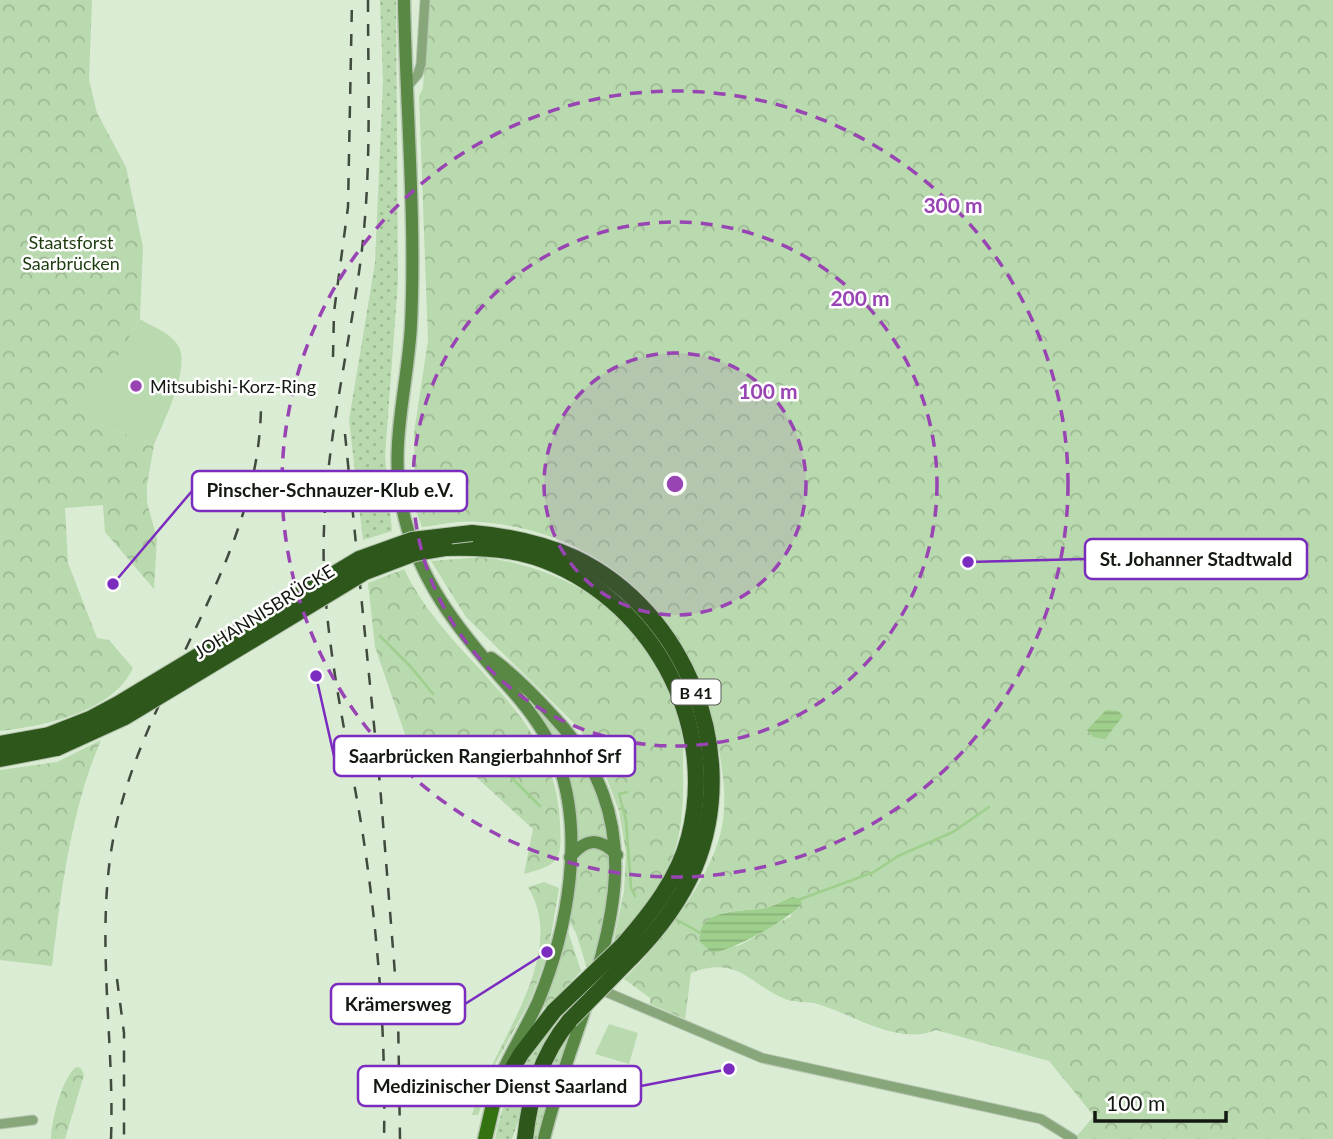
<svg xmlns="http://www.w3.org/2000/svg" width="1333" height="1139" font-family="Lato,sans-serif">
	<defs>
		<pattern id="grass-dots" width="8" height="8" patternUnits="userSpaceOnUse" patternTransform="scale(1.75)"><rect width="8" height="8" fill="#b9d9ae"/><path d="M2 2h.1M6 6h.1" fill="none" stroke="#9eba95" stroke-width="1.8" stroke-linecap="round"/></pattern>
		<pattern id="forest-crowns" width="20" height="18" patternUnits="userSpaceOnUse" patternTransform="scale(1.75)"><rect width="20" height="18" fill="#b9d9ae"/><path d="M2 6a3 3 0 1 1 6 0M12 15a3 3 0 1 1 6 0" fill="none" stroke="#9eba95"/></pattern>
		<pattern id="water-rules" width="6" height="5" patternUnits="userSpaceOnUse" patternTransform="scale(1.75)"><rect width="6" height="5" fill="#9fcf8d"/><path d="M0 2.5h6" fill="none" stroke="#88b179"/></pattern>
	</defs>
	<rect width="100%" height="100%" fill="#daecd4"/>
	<g fill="url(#grass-dots)">
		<polygon points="380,0 396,0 398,281 385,456 392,531 363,540 349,420 375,263 383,81"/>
		<path d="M 560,1016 L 562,1018 L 542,1051 L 512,1139 L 495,1139 C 504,1089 528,1054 560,1016 Z"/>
		<path d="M 573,1030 L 540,1139 L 531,1139 C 537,1098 546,1062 573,1030 Z"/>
	</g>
	<g fill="url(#forest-crowns)" fill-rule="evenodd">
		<path d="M 0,0 L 92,0 L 89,80 L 97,113 L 126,167 L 143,247 L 140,319 L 116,360 L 94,422 L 154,445 L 147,485 L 147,502 L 157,539 L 154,589 L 105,532 L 103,505 L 65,508 L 68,563 L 97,638 L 109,640 L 133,668 C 113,712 44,726 0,731 Z"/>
		<path d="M 429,0 L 1333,0 L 1333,1139 L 1080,1139 L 1077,1136 L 1094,1116 L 1049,1061 L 936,1030 C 898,1046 854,1015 818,1004 C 807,1001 795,1003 785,999 C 749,984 738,955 691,973 L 685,1019 L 650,1004 L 650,998 L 624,979 C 659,945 701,891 717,845 C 730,810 723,769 716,735 C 692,615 602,531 480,522 C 461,520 440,525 422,527 L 415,508 L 414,433 L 428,340 L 419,96 L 423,88 ZM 792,897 L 791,917 C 776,922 744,945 737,946 C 726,947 710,939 699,936 C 707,909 737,911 760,909 C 770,908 782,901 792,897 Z"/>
		<path d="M 482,557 C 580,570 661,627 682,729 C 684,743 683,758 683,772 C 684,803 682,837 669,866 C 656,895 634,920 613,944 L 624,891 L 626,853 L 619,811 L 602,766 L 579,728 L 466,617 L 431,561 Z"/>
		<path d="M 404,569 C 450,665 555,707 560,823 C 562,860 560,864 524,874 L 533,829 L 451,754 L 417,769 L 375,647 L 368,583 Z"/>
		<path d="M 522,691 C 565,735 598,777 609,839 L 595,835 L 575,842 L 570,791 Z"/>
		<path d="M 101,740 C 71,809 61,891 52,966 L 0,960 L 0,770 L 57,762 Z"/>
		<path d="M 596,846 L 605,849 C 621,876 597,946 589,975 L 576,933 L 568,919 L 575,861 L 581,852 Z"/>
		<path d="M 544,882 L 559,888 L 549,947 L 545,948 L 546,958 L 530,1001 L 493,1068 L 493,1076 L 478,1115 L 472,1115 C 490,1046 571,958 528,887 Z"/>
		<polygon points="566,925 581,971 547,1009 541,1005"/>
		<path d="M 76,1067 L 81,1068 L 84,1075 L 65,1139 L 51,1139 C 51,1121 62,1078 76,1067 Z"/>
	</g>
	<g fill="#b9d9ae">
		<path d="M 140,319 C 152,327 168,331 177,344 C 193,364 163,423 154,445 L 94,422 L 78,412 L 116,360 Z"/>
		<polygon points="609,1024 638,1033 629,1064 595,1054"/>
	</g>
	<g fill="url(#water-rules)">
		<polygon points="1106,710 1118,711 1123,716 1105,739 1093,737 1087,730"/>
		<path d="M 792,897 L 800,899 L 802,903 C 788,921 736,948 713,953 L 700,942 C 695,910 739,911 760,909 C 771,908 782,901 792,897 Z"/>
	</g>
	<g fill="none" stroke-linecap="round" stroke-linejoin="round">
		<g stroke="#9fcf8d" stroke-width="2.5">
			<polyline points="380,636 411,667 433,694"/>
			<polyline points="472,738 540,806"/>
			<polyline points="627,792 619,794 626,820 631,888 635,896"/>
			<polyline points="798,900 874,872 898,856 953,832 989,807"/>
			<polyline points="679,921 702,934"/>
		</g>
		<g stroke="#b6c6b1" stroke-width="11">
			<g id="street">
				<polyline points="407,87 418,74 421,64 425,0"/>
				<polyline points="599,989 762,1058 1041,1119 1073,1139"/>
				<polyline points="0,1124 33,1120"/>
			</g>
		</g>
		<g stroke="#b6c6b1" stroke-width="15">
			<g id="secondary">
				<path d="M 404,0 C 406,108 416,217 411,325 C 408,384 390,443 401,501 C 414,576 459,631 508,686 C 527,707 545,730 556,757 C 586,832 568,929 538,1002 C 527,1026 513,1049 502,1073"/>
				<path d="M 491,658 C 514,674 534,695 553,716 C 680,850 579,991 544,1139"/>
				<path d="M 570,857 C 586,838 599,837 617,855"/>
			</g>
		</g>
		<g stroke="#b6c6b1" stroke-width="17">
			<polyline id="primary" points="485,1139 494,1100"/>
		</g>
		<g stroke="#b6c6b1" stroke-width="18">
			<g id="highway">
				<path d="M 472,533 C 508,536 542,543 575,558 C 686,611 742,753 695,867 C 680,902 658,931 631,958"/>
				<path d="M 445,548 C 475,547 506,548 535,557 C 649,595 719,720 689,837 C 678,879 651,913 623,945"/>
				<polyline points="0,744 49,735"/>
				<polyline points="0,759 57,748"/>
				<polyline points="494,1100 521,1054 554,1011"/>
				<path d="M 525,1139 C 530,1094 541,1055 570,1020"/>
			</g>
		</g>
		<use href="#street" stroke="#87a77a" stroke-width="9"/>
		<use href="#secondary" stroke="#588844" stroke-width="12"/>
		<use href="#primary" stroke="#347111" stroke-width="14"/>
		<use href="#highway" stroke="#2e571c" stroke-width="16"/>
		<g stroke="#414a3e" stroke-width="2.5" stroke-dasharray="12 12" stroke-linecap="butt">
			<path d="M 368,0 C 368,88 372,177 360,265 C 346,368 320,468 324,573 C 328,659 348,744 362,829 C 378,932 386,1035 384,1139"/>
			<polyline points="333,357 334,312 348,207 352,0"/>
			<polyline points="345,434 380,785 398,1012 400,1139"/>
			<polyline points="117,979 124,1033 124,1139"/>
			<path d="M 111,1139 C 115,1034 92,920 118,817 C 153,675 260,556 261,405"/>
		</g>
		<g stroke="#b6c6b1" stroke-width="18" stroke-linecap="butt">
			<g id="highway-bridge">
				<polyline points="49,735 90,719 118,704 359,559 412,540 472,533"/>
				<polyline points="57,748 125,717 365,572 415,553 445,548"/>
				<polyline points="554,1011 623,945"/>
				<polyline points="570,1020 631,958"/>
			</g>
		</g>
		<use href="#highway-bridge" stroke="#2e571c" stroke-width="16"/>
	</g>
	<circle cx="675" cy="484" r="131" fill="#9844b3" fill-opacity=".12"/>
	<g fill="none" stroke="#9844b3" stroke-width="3.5" stroke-dasharray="12 9">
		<circle cx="675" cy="484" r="131"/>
		<circle cx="675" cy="484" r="262"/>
		<circle cx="675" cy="484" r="393"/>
	</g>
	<circle fill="#9844b3" stroke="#fff" stroke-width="2.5" cx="136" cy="386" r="7"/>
	<g text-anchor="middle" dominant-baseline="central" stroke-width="5" stroke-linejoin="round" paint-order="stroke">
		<rect fill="#fff" stroke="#5a5e58" stroke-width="2" x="671.5" y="679.5" width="49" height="25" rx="5"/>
		<g font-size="16" font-weight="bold" fill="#131910">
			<text x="696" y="692">B 41</text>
		</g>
		<g font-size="18" fill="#1d3c0e" stroke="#fff">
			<text x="71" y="242">Staatsforst<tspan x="71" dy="21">Saarbrücken</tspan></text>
		</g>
		<g font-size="18" fill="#131910" stroke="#fff" text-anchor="start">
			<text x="150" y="386">Mitsubishi-Korz-Ring</text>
		</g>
		<g font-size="18" fill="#131910" stroke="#fff">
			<text transform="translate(264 611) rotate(-32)">JOHANNISBRÜCKE</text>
		</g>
	</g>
	<circle cx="675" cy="484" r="10" fill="#9844b3" stroke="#fff" stroke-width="3.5"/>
	<g font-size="21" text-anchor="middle" font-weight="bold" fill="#9844b3" stroke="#fff" stroke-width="5" stroke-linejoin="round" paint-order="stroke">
		<text x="953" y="213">300 m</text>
		<text x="860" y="306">200 m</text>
		<text x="768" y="399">100 m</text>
	</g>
	<path fill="none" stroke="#7b2cbf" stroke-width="2.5" d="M113 584L192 491M968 562L1085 559M316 676L334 756M547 952L465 1004M729 1069L641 1086"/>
	<g fill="#7b2cbf" stroke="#fff" stroke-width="2.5">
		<circle cx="113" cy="584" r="7"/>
		<circle cx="968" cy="562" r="7"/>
		<circle cx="316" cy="676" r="7"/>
		<circle cx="547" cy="952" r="7"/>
		<circle cx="729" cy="1069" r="7"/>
	</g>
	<g fill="#fff" stroke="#7b2cbf" stroke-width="2.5">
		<rect x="192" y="471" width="275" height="40" rx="7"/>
		<rect x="1085" y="539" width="222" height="40" rx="7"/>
		<rect x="334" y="736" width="301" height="40" rx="7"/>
		<rect x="331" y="984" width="134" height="40" rx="7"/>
		<rect x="358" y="1066" width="283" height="40" rx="7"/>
	</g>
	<g font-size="19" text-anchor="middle" font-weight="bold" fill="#131910">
		<text x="330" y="497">Pinscher-Schnauzer-Klub e.V.</text>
		<text x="1196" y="566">St. Johanner Stadtwald</text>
		<text x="485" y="763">Saarbrücken Rangierbahnhof Srf</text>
		<text x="398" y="1011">Krämersweg</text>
		<text x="500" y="1093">Medizinischer Dienst Saarland</text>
	</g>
	<path d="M1095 1111v10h131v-10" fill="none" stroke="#131910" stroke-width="3.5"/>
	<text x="1106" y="1111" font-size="21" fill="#131910" stroke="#ffffff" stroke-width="5" paint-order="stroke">100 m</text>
</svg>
